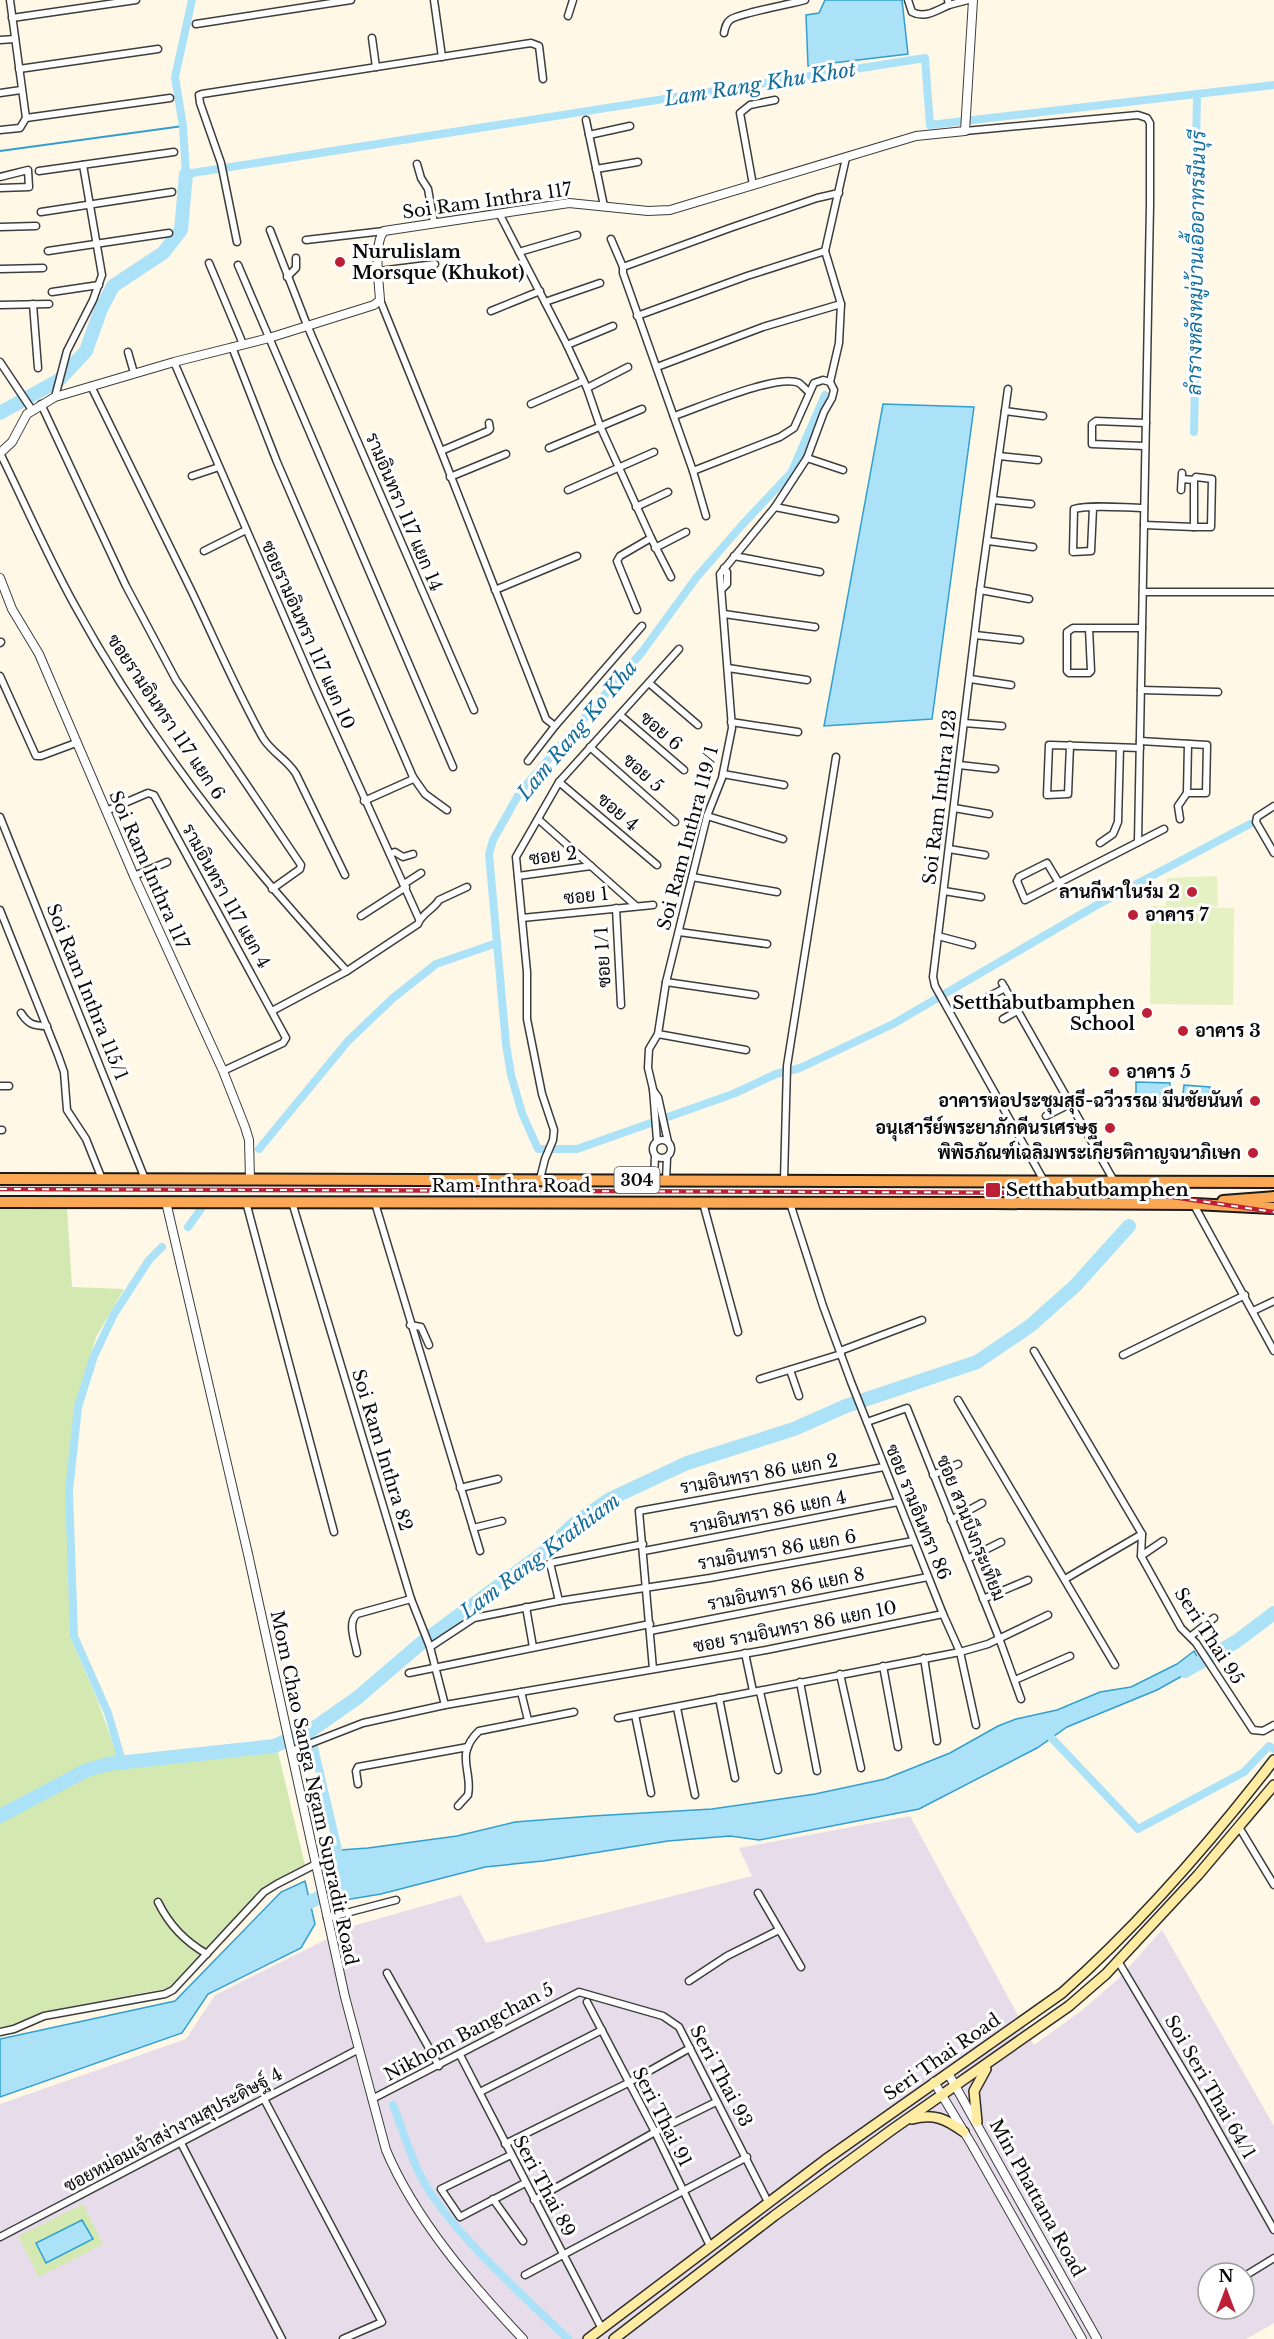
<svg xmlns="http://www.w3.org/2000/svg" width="1274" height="2339" font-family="'Libre Baskerville',Sarabun,serif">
	<rect width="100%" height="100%" fill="#fff8e7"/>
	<path fill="#e7ddea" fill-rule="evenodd" d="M 910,1816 L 1034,2045 L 1081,2011 L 1118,1979 L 1162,1930 L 1274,2126 L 1274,2323 L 1246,2339 L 0,2339 L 0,2104 L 186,2039 L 215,1995 L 353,1926 L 461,1895 L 486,1943 L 752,1876 L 739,1848 ZM 1208,2273 L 1244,2273 L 1244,2309 L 1208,2309 Z"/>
	<g fill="#d4e9b1" fill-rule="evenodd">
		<polygon points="0,1207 67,1207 72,1287 124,1289 96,1337 75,1411 66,1491 70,1637 97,1699 122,1769 278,1752 305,1865 266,1887 169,1988 43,2012 13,2025 0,2027"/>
		<path d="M 83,2204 L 103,2244 L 39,2277 L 18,2236 ZM 82,2220 L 93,2239 L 46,2263 Z"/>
	</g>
	<polygon fill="#e5f0c3" points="1217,876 1218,906 1202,907 1234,908 1233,1005 1150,1004 1151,906 1166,906 1167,878"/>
	<g fill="#abe2f7" stroke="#319fd0" stroke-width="1.5">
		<polygon points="825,0 902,0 908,54 808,66 806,15 819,13"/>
		<polygon points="883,404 974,407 932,719 824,726"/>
		<polygon points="1136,1082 1170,1083 1170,1103 1136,1102"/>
		<polygon points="1184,1085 1210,1087 1208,1105 1182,1103"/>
		<polygon points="1194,1651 1202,1665 1157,1690 1067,1727 1037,1748 919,1809 759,1840 730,1836 668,1841 543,1861 485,1867 381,1894 339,1901 327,1851 368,1848 457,1836 515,1822 592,1816 712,1809 815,1794 885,1779 950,1753 998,1726 1016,1719 1057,1710 1100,1692 1131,1687 1177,1664"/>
		<polygon points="305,1881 315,1924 301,1948 208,1994 182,2033 0,2097 0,2039 175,2001 281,1892"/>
		<polygon points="82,2220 93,2239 46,2263 36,2243"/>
	</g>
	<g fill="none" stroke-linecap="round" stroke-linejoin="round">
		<polyline stroke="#319fd0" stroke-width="2" points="0,151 183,126"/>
		<g stroke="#abe2f7" stroke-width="8">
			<polyline points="192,0 175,77 183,126 186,174 925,58 930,125 1274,85"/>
			<polyline points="1194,432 1195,382 1192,364 1197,94"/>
			<polyline points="497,943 506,1044 511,1075 522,1113 538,1149 577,1149 733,1094 776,1074 800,1068 893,1024 1097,905 1250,824"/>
			<polyline points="259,1149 348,1041 393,998 436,964 497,943 489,854 493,840 520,792 642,652 696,578 742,525 791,473 825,395"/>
			<polyline points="188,1227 201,1209"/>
			<polyline points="1044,1730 1138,1829 1244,1772 1269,1746 1274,1749"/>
			<polyline points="310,1731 340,1858"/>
			<polyline points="122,1761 108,1713 74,1636 69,1491 78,1407 94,1356 114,1314 149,1260 162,1247"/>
			<path d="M 393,2105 C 405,2135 414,2171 434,2198 C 470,2249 523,2295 568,2339"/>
		</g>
		<g stroke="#abe2f7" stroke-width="14">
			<polyline points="0,413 59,380 86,351 101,309 113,286 163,253 181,230 186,174"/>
			<polyline points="1185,1671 1237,1641 1274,1613"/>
			<polyline points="0,1816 87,1770 108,1764 274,1746 310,1731 357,1698 420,1644 544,1552 574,1524 610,1499 687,1463 794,1429 846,1406 977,1362 1030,1326 1075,1286 1129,1226"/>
			<polyline points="296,1911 301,1906 351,1883"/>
		</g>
		<g stroke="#3d3d3d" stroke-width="9">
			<g id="minor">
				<polyline points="434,0 442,57"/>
				<path d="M 908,0 L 912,12 C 925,19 937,10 949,5"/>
				<polyline points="948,0 949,5 968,0"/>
				<polyline points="568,16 573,0"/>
				<polyline points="12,18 136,0"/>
				<polyline points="196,24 351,0"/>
				<path d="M 724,33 C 725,28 726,23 730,20 C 736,14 791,4 805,0"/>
				<polyline points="372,38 376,67"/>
				<polyline points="0,40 15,39"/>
				<polyline points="19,69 158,49"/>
				<polyline points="0,93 21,90"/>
				<polyline points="26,118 170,98"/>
				<polyline points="586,120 604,206"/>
				<polyline points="0,130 20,128 26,118 10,0"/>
				<polyline points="965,131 1138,115 1147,118 1150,123 1150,205 1138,842"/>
				<polyline points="589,135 630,126"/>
				<polyline points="417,164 421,178 428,189 434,223"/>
				<polyline points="596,169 638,162"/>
				<polyline points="39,171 174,152"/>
				<polyline points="0,177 28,170 29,187 0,188"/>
				<polyline points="753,185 740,113 750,105 775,100"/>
				<polyline points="41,212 172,192"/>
				<polyline points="499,213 567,345 587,388 600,426 651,538 620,556 617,561 637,610"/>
				<polyline points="0,227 36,226"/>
				<polyline points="270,230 307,325 474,710"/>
				<polyline points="611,239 623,267 623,273 693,471 706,516"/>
				<polyline points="306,240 384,231"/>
				<polyline points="237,242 221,163 200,103 199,95 202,94 531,43 539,46 543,79"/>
				<polyline points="48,251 169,233"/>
				<polyline points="519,252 577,235"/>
				<polyline points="209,263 243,344"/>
				<polyline points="238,265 453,767"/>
				<polyline points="623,267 730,228 817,198 839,193"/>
				<polyline points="0,269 43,268"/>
				<polyline points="379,271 435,264"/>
				<polyline points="287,277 296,268 296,258"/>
				<polyline points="52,292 99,285"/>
				<polyline points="380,300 441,451 546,719 555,726"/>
				<polyline points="545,302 600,283"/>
				<polyline points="33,304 38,368"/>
				<polyline points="0,305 49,304"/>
				<polyline points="491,311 540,291"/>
				<polyline points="637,316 747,276 825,251"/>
				<polyline points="567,345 613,326"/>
				<polyline points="232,347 277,462 413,777 425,794 447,810"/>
				<polyline points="128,352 134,373"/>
				<polyline points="0,362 32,410"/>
				<polyline points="174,362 314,686 419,919"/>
				<polyline points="657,367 763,327 841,304"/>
				<path d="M 91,386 C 125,454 158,522 191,590 C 215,640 236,690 263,738 C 272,753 287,759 296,774 L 345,875"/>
				<polyline points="587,388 628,367"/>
				<polyline points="1008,389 980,590 933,977 935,986 1044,1181"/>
				<polyline points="55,397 67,351 93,300 102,275 83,165"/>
				<polyline points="41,404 126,586 176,680 301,865 300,869 272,889"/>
				<polyline points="531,404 583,381"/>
				<polyline points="1005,411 1043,416"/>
				<path d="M 674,416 C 698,408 778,373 799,383 C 802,385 806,390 809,392"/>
				<polyline points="1145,446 1092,444 1092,424 1096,421 1146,423"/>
				<polyline points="549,448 642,409"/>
				<polyline points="441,451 488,431 490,429 489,423"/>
				<path d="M 0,453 C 25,504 47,555 74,604 C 147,738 243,860 347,971"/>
				<polyline points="999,456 1038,460"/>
				<polyline points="807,458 843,470"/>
				<polyline points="693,471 780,437 794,428 814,383 823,380 830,382"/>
				<polyline points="192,476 219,467"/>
				<polyline points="450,477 506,454"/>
				<polyline points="1182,479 1194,480 1196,477 1212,479 1211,527 1194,527 1194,480"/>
				<polyline points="568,490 654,452"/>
				<polyline points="1181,490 1182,473"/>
				<polyline points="993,500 1031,504"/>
				<polyline points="636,507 668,492"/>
				<polyline points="775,507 835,519"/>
				<path d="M 1093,508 L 1091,551 L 1073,552 L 1074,509 C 1092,504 1125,508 1144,508"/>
				<polyline points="1144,525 1194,527"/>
				<polyline points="651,538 671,577"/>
				<polyline points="988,541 1033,547"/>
				<polyline points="655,548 686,532"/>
				<polyline points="204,551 246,530"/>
				<polyline points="734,556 820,572"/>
				<polyline points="722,589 727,584 727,572 724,568"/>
				<polyline points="495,590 577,556"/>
				<polyline points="980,590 1029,599"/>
				<polyline points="1143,592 1274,592"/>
				<polyline points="724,614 815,627"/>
				<polyline points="1089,628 1091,671 1089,673 1069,673 1067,671 1067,632 1073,628 1142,628"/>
				<polyline points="975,635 1020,640"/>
				<polyline points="0,643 1,642"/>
				<polyline points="728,668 807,680"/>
				<polyline points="0,676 36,756 41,756 76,743"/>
				<polyline points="970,679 1011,685"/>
				<polyline points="649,683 698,725"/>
				<polyline points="1141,690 1218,692"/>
				<polyline points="620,715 684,770"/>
				<polyline points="731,722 798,732"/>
				<polyline points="964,723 1002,726"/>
				<polyline points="1140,741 1207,745 1206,793 1187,793"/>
				<polyline points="1070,745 1068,794 1047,795 1049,745 1051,745 1140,748"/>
				<polyline points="590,747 675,822"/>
				<polyline points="528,761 555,726 642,626"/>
				<polyline points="959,765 995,769"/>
				<polyline points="723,774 784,785"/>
				<polyline points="559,782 657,865"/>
				<polyline points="364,801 411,780 413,777"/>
				<polyline points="1274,806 1257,817 1256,822 1274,853"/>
				<polyline points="954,808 989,814"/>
				<polyline points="106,811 148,793 154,795 286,1038 283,1043 223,1071"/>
				<polyline points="707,816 783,839"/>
				<polyline points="0,817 145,1179"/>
				<polyline points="538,819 636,906"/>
				<polyline points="1180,819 1178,806 1187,793 1188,744"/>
				<polyline points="1100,843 1113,834 1118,822 1120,748"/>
				<polyline points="949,849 985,855"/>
				<polyline points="390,854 395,852 403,857 413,854"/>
				<polyline points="134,876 167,862"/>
				<polyline points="518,876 591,866"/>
				<polyline points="692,877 777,892"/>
				<polyline points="1059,883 1047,863 1019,877 1017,881 1025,900 1164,829"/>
				<polyline points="404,884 421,873"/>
				<polyline points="944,891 981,897"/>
				<polyline points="616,908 621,1005"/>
				<polyline points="0,910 58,1055 64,1072 67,1110 86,1139 102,1179"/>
				<polyline points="361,916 406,887"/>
				<polyline points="522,918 653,905"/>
				<polyline points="679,932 767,944"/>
				<polyline points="938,936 972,945"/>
				<polyline points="666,982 755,995"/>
				<polyline points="1002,983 1114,1181"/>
				<polyline points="988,997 1005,988"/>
				<path d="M 272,1011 L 347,971 L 418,924 C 421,914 434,909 439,900 L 467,887"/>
				<path d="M 21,1013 C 28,1024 33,1026 47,1026"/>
				<polyline points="1003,1019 1017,1011"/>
				<polyline points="658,1034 746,1050"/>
				<polyline points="0,1086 9,1086"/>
				<polyline points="653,1090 658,1097 668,1142"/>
				<polyline points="1046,1116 1070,1104"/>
				<polyline points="0,1130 2,1130"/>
				<circle cx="662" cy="1149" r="9"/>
				<polyline points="657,1141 653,1089 648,1068 649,1049 658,1034 666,982 692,877 707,816 722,778 732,728 720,574 775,507 807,458 824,412 832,398 834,390 830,382 839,343 841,304 825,251 846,158"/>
				<polyline points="540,1179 545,1159 553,1140 554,1130 542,1094 527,1019 527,972 516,857 559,782 679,649"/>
				<polyline points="654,1180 655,1156"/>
				<polyline points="666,1180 667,1158"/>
				<polyline points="784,1180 787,1066 836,757"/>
				<polyline points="246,1202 334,1532"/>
				<polyline points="292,1202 411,1599 430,1647 445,1705"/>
				<polyline points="375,1203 480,1551"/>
				<polyline points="703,1203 738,1332"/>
				<polyline points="790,1203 823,1306 851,1382 943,1614 960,1652 976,1725"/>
				<polyline points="1194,1205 1274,1351"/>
				<polyline points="1253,1311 1274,1301"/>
				<polyline points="410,1325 421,1327 429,1345"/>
				<polyline points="840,1351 922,1320"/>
				<polyline points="1034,1351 1142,1534 1065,1579"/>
				<polyline points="1123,1355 1245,1295"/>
				<polyline points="790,1370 799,1396"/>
				<polyline points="760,1379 841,1354"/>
				<polyline points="958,1400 1115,1665"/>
				<polyline points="867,1422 907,1408 999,1638 1021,1699"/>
				<polyline points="933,1475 958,1464"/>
				<polyline points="460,1488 498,1479"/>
				<polyline points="951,1520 982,1503"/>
				<polyline points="473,1528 502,1521"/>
				<polyline points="1142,1534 1141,1556 1181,1628 1196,1643 1253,1730 1263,1731 1274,1725"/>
				<polyline points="644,1551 898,1502"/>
				<polyline points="1141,1556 1163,1541"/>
				<polyline points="967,1559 1001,1542"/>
				<polyline points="983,1599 1028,1580"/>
				<polyline points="559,1601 550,1563 643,1544"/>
				<polyline points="526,1607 533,1647"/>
				<polyline points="650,1631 928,1577"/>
				<polyline points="1191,1636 1214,1618"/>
				<polyline points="430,1647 474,1618 559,1601 710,1578 913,1541"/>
				<path d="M 357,1653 C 355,1641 347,1623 357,1614 L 411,1599"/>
				<polyline points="745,1653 753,1691"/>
				<polyline points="924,1658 937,1741"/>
				<polyline points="883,1666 898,1747"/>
				<polyline points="653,1669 639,1511 884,1467"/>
				<polyline points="409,1673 650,1624"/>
				<polyline points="840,1674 861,1768"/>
				<polyline points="1015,1680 1070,1656"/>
				<polyline points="800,1682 817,1771"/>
				<polyline points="521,1692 528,1720"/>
				<polyline points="760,1692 778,1770"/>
				<polyline points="719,1698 735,1778"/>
				<polyline points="677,1708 695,1795"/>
				<polyline points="635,1715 651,1793"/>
				<polyline points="618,1718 960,1652 988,1644 1048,1615"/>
				<polyline points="291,1751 363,1723 445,1705 766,1650 943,1614"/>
				<polyline points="358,1784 356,1771 358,1767 468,1747"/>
				<path d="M 458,1806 L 468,1795 C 473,1771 454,1755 479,1731 L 574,1712"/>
				<polyline points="1239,1827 1274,1885"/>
				<polyline points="758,1893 801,1967"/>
				<path d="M 158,1902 C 169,1925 184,1941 207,1954"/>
				<polyline points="327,1918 396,1900"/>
				<polyline points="1118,1961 1199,2097 1274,2230"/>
				<polyline points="387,1973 439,2066"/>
				<polyline points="689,1981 727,1956 779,1930"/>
				<polyline points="587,2002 655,2132 710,2246"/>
				<polyline points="0,2032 14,2029 44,2016 165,1994 173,1990 264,1892 277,1884 316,1864"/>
				<polyline points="460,2055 602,2329"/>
				<polyline points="480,2092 602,2030"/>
				<polyline points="264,2099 382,2322 343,2339"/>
				<polyline points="372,2099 579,1992 663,2016 679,2027 768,2202"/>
				<polyline points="181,2143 282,2339"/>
				<polyline points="505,2144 628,2083 690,2048"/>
				<polyline points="511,2155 441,2189 460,2217 525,2183"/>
				<polyline points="493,2199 523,2241"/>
				<polyline points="534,2200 655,2132 716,2102"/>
				<polyline points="0,2237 359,2049"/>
				<polyline points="1248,2274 1274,2258"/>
				<polyline points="525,2275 747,2157"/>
			</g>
		</g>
		<g stroke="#3d3d3d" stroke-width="10">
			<g id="tertiary">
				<path d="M 0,453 L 12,442 L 27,414 L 55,397 L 174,362 L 269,338 L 374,305 L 380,300 C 379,282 373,244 384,231 L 569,203 L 648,211 L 670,210 L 916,136 L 965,131 L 973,0"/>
				<polyline points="0,578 12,609 39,654 134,876 223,1071 245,1127 249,1140 250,1179"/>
				<path d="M 166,1202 L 248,1554 L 345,1997 L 386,2150 C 415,2219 472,2285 523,2339"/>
				<polyline points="948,2073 1097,2339"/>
				<polyline points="934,2082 972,2145 1082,2339"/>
			</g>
		</g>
		<g stroke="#2c2c2c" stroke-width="12">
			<g id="secondary">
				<path d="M 912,2119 C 934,2113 946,2119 964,2132"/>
				<polyline points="977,2122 974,2091 986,2069"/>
				<path d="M 588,2339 L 825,2160 L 1062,1993 C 1141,1923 1210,1843 1274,1760"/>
				<polyline points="614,2339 774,2216 893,2129 1069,2006 1106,1974 1198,1875 1274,1785"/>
			</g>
		</g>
		<g stroke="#1b1b1b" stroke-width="14">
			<g id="trunk">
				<polyline points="0,1179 1274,1182"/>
				<polyline points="1223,1201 1274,1197"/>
				<polyline points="0,1202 991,1203 1194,1204 1274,1208"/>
			</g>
		</g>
		<use href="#minor" stroke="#fff" stroke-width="6"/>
		<use href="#tertiary" stroke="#fff" stroke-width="8"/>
		<use href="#secondary" stroke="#ffeca2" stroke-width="9"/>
		<use href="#trunk" stroke="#faa853" stroke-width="10"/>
		<g stroke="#bc2037" stroke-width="4.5">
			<polyline id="rail" points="0,1189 1120,1193 1166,1196 1274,1212"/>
		</g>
		<use href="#rail" stroke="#fff" stroke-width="2" stroke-dasharray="7" stroke-linecap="butt"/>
	</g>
	<g fill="#bc2037" stroke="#fff" stroke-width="2">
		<circle cx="340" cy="262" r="6"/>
		<circle cx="1192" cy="892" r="6"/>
		<circle cx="1133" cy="915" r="6"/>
		<circle cx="1147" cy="1013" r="6"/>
		<circle cx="1183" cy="1031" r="6"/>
		<circle cx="1114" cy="1072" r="6"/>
		<circle cx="1255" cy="1101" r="6"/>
		<circle cx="1110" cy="1128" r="6"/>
		<circle cx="1253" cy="1153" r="6"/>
		<rect x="985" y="1182" width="16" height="16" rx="3"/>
	</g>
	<g text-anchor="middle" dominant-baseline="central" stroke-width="6" stroke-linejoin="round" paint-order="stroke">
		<rect fill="#fff" stroke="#545454" stroke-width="1.5" x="614.5" y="1167" width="45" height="26" rx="4.5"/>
		<g font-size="16" font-weight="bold" fill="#0a0a0a">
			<text x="637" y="1180">304</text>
		</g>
		<g font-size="18" fill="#0a0a0a" stroke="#fff">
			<text transform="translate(487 201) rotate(-8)">Soi Ram Inthra 117</text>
			<text transform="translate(404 512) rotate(67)">รามอินทรา 117 แยก 14</text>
			<text transform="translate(308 635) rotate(66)">ซอยรามอินทรา 117 แยก 10</text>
			<text transform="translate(166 717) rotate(56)">ซอยรามอินทรา 117 แยก 6</text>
			<text transform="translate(661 731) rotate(41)">ซอย 6</text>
			<text transform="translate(643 773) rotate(42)">ซอย 5</text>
			<text transform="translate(940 797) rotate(-83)">Soi Ram Inthra 123</text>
			<text transform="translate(618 812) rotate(41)">ซอย 4</text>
			<text transform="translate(688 838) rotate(-75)">Soi Ram Inthra 119/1</text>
			<text transform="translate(553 856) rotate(-7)">ซอย 2</text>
			<text transform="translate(149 870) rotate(66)">Soi Ram Inthra 117</text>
			<text transform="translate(226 896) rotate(61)">รามอินทรา 117 แยก 4</text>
			<text transform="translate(586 896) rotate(-6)">ซอย 1</text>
			<text transform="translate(603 957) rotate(-93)">ซอย 1/1</text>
			<text transform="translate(87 992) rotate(68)">Soi Ram Inthra 115/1</text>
			<text x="511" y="1186">Ram Inthra Road</text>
			<text transform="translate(382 1450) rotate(73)">Soi Ram Inthra 82</text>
			<text transform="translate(759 1474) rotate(-10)">รามอินทรา 86 แยก 2</text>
			<text transform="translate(768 1512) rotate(-11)">รามอินทรา 86 แยก 4</text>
			<text transform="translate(918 1512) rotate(68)">ซอย รามอินทรา 86</text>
			<text transform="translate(971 1528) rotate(68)">ซอย สวนบึงกระเทียม</text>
			<text transform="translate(777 1550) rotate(-10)">รามอินทรา 86 แยก 6</text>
			<text transform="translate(786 1589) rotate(-11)">รามอินทรา 86 แยก 8</text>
			<text transform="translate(795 1627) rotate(-11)">ซอย รามอินทรา 86 แยก 10</text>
			<text transform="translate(1209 1636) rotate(57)">Seri Thai 95</text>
			<text transform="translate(314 1788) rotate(78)">Mom Chao Sanga Ngam Supradit Road</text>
			<text transform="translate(469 2032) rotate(-28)">Nikhom Bangchan 5</text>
			<text transform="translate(942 2057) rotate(-35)">Seri Thai Road</text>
			<text transform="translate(721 2076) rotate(62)">Seri Thai 93</text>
			<text transform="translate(1210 2087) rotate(60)">Soi Seri Thai 64/1</text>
			<text transform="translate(662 2117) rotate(63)">Seri Thai 91</text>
			<text transform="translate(173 2130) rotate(-28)">ซอยหม่อมเจ้าสง่างามสุประดิษฐ์ 4</text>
			<text transform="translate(544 2186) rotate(62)">Seri Thai 89</text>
			<text transform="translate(1037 2198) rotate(61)">Min Phattana Road</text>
		</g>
		<g font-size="18" font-weight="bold" fill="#0a0a0a" stroke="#fff" text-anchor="start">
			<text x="352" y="252">Nurulislam<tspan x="352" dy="21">Morsque (Khukot)</tspan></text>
			<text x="1180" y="892" text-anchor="end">ลานกีฬาในร่ม 2</text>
			<text x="1145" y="915">อาคาร 7</text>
			<text x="1135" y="1003" text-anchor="end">Setthabutbamphen<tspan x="1135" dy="21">School</tspan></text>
			<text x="1195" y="1031">อาคาร 3</text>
			<text x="1126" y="1072">อาคาร 5</text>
			<text x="1243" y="1101" text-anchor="end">อาคารหอประชุมสุธี-ฉวีวรรณ มีนชัยนันท์</text>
			<text x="1098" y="1128" text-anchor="end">อนุเสารีย์พระยาภักดีนรเศรษฐ</text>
			<text x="1241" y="1153" text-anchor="end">พิพิธภัณฑ์เฉลิมพระเกียรติกาญจนาภิเษก</text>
			<text x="1006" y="1190">Setthabutbamphen</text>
		</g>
		<g font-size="20" font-style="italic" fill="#126e9d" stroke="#fff">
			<text transform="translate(760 84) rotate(-9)">Lam Rang Khu Khot</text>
			<text transform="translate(1196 263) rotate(-89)">ลำรางหลังหมู่บ้านเอื้ออาทรมีนบุรี</text>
			<text transform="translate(577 730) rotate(-50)">Lam Rang Ko Kha</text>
			<text transform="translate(540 1556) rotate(-37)">Lam Rang Krathiam</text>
		</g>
	</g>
	<g transform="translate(1226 2291)"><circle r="28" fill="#ffffff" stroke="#9d9d9d" stroke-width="1.5"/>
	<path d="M0-4.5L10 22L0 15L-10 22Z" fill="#bc2037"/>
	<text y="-9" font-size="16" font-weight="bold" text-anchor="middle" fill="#0a0a0a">N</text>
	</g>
</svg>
